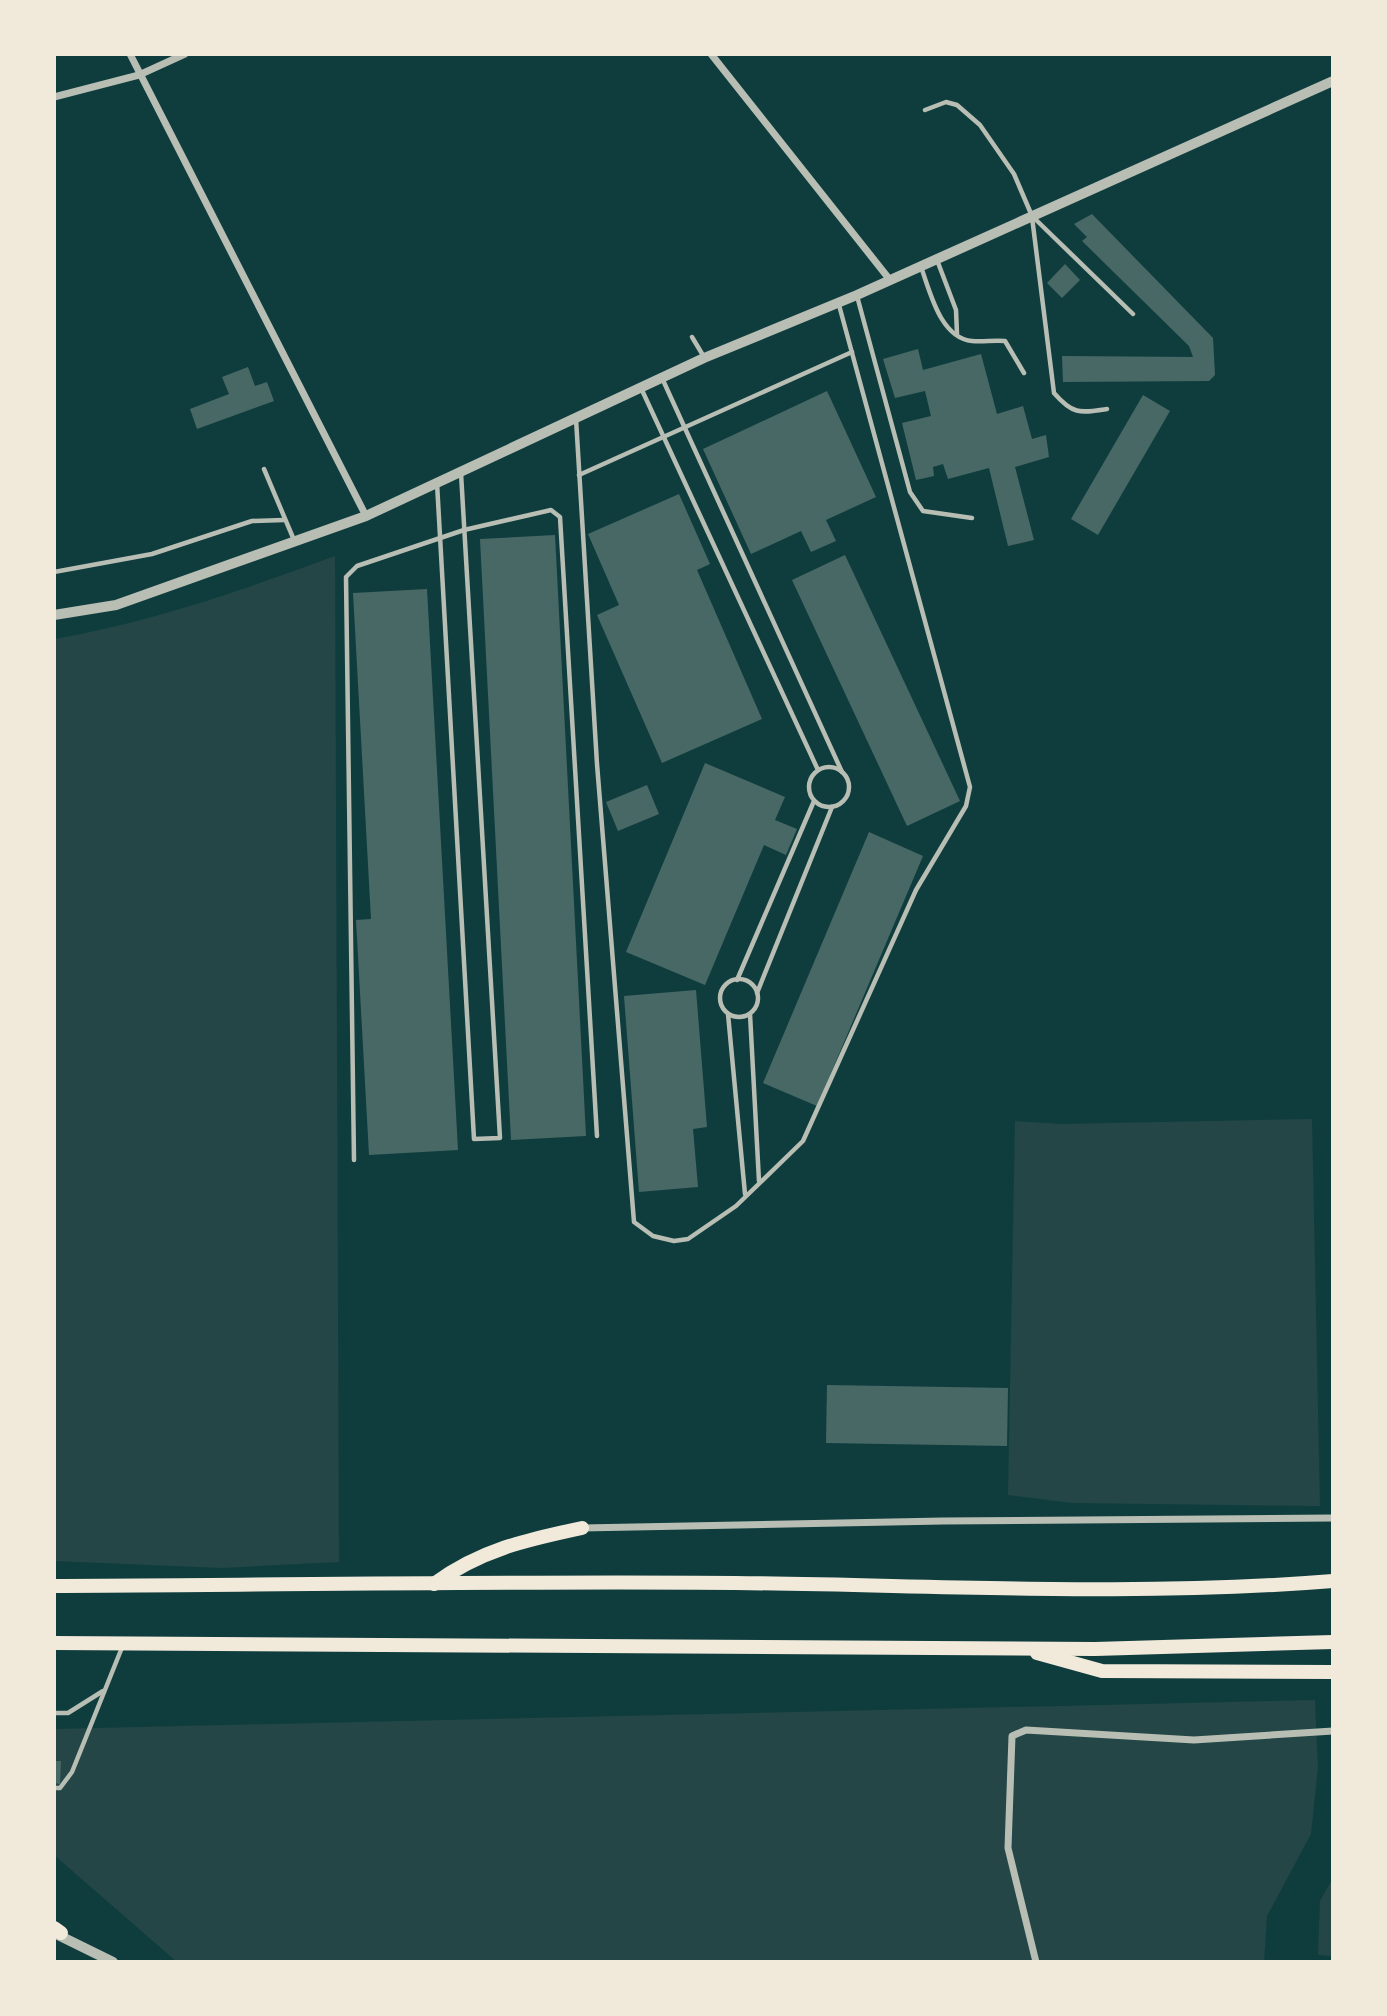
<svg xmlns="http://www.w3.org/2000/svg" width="1387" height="2016" font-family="'Source Sans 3',sans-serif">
	<rect width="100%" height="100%" fill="#0f3d3e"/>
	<g fill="#244646">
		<path d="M 335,556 L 339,1562 L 222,1568 L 54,1561 L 54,639 C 152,622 243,590 335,556 Z"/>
		<polygon points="1312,1119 1320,1506 1072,1503 1008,1495 1015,1121 1061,1124"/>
		<polygon points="1315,1700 1318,1767 1311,1834 1267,1916 1264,1962 177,1962 54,1855 54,1729"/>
		<polygon points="1333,1878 1333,1956 1318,1955 1320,1901"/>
	</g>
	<g fill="#486865">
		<polygon points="1092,214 1213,338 1215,375 1209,381 1063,382 1062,356 1193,357 1189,346 1082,241 1087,237 1074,224"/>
		<polygon points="1065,264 1080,280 1062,298 1047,283"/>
		<polygon points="918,349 923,370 981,354 997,414 1023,406 1032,439 1046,435 1049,457 1015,467 1034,540 1008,546 989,468 948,479 943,464 933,467 934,476 916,480 902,423 931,416 925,391 895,398 883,359"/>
		<polygon points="248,367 255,386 267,382 274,401 197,429 190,409 229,394 222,377"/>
		<polygon points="827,391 876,497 826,520 836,541 811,552 801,531 751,554 703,449"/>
		<polygon points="1143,395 1170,411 1098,535 1071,519"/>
		<polygon points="679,494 710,564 697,570 762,719 662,763 597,615 619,605 588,534"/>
		<polygon points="555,535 586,1136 511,1140 480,539"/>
		<polygon points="845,555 960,801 907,826 792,580"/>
		<polygon points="427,589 458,1150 369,1155 356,920 371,919 353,593"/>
		<polygon points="705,763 785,797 775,820 797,829 786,855 764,845 705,985 626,952"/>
		<polygon points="647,785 659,814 618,831 606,802"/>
		<polygon points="869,832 923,856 817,1106 763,1083"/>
		<polygon points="696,990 707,1127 693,1129 698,1187 639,1192 624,996"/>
		<polygon points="827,1385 1008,1388 1007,1446 826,1443"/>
		<polygon points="54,1761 61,1761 60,1784 54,1783"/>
	</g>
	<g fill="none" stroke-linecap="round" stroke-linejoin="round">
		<g stroke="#b8beb3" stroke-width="4.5">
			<polyline points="1332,54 1333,55"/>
			<polyline points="925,110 946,102 957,105 980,125 1014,174 1032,216 1133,314"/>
			<path d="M 1032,217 L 1054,393 C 1073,415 1080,413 1107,409"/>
			<polyline points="937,260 956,310 957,334"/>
			<path d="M 921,267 C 930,291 940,338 972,341 C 983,342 994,340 1005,341 L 1024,373"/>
			<polyline points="857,296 910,492 923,511 972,518"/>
			<polyline points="692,337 704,357"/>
			<polyline points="662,378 842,772"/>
			<polyline points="641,388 818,770"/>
			<polyline points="576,419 597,764 634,1222 653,1236 674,1241 688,1239 736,1206 803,1141 916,890 966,806 970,787 839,305"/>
			<polyline points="264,469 294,540"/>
			<polyline points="579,475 852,352"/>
			<polyline points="437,483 474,1139 500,1138 461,473"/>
			<polyline points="54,572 152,554 252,521 284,520"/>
			<circle cx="829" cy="787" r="20"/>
			<circle cx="739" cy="998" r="19"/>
			<polyline points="737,980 814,801"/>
			<polyline points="757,993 832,807"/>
			<polyline points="728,1014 745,1194"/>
			<polyline points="750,1014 759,1181"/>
			<polyline points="354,1160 346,577 357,566 464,530 551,510 560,517 597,1136"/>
			<polyline points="54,1713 68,1713 103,1691"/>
			<polyline points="54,1788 60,1788 72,1772 123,1645"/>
		</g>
		<g stroke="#b8beb3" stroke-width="7">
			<polyline points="130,54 366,516"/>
			<polyline points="711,54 890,280"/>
			<polyline points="54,97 139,75 185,54"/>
			<polyline points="582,1528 943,1521 1333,1518"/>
			<polyline points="1036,1962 1008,1848 1012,1736 1026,1730 1194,1740 1333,1731"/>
		</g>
		<g stroke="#b8beb3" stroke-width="10">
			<polyline points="54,615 116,605 366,516 704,358 857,295 1333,81"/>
			<polyline points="54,1933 113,1962"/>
		</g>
		<g stroke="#f1e9da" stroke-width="14">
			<path d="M 434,1584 C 480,1550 526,1540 582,1528"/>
			<path d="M 54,1586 C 281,1585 508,1581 735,1583 C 934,1585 1135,1597 1333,1581"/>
			<polyline points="54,1643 1095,1649 1333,1642"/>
			<polyline points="1037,1653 1102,1671 1333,1672"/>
			<polyline points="54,1928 61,1933"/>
		</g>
	</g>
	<rect width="1387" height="2016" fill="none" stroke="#f1e9da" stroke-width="112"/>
</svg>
